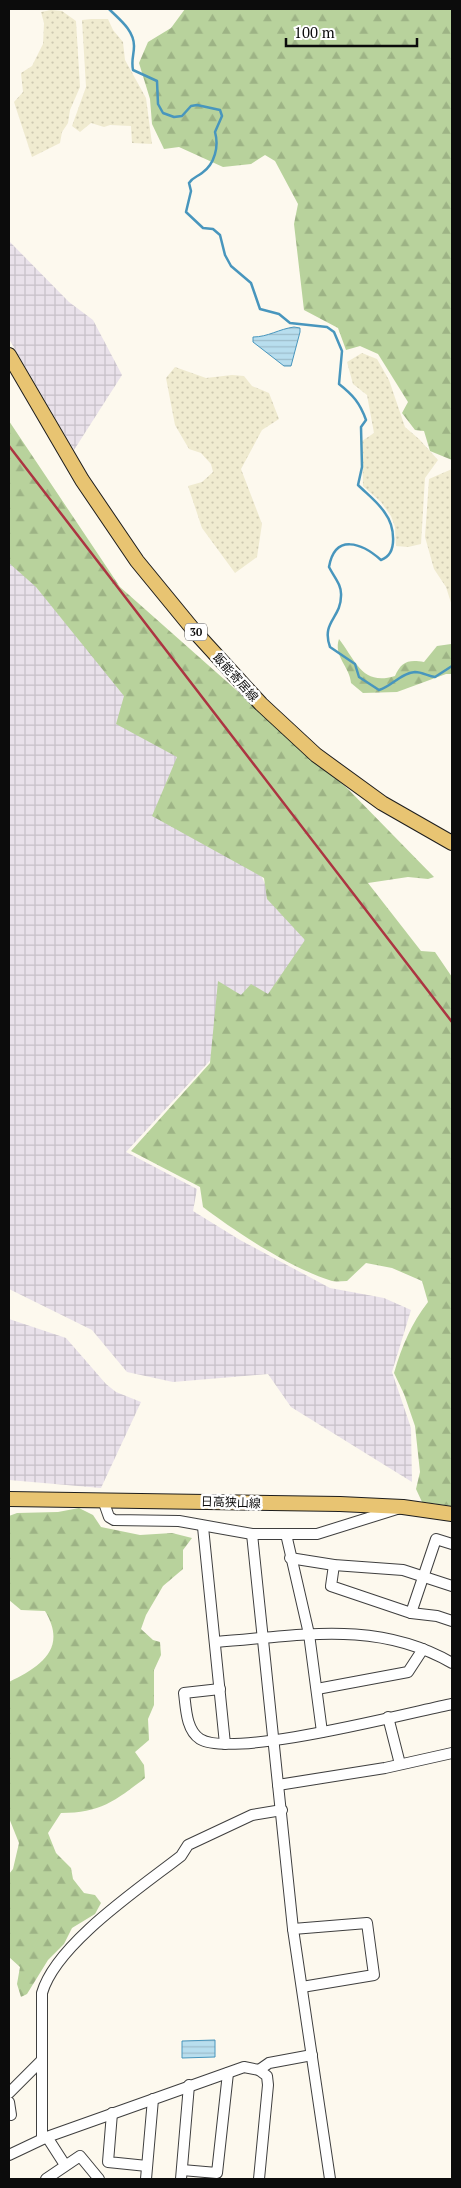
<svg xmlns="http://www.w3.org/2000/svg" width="461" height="2188" font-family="'PT Serif','Noto Sans JP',serif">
	<defs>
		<pattern id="industrial-grid" width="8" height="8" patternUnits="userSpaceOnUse" patternTransform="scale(1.25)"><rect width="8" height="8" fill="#e9e1ea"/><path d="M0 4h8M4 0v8" fill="none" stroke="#c7c0c8"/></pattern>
		<pattern id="farmland-dots" width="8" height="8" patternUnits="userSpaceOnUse" patternTransform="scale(1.25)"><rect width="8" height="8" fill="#f0ebd0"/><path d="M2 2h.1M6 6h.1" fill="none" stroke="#cdc8b1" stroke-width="1.8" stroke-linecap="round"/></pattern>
		<pattern id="forest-firs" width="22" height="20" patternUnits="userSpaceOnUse" patternTransform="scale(1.25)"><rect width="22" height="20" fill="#b8d29c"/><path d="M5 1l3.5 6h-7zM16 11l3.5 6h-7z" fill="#9db385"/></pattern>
		<pattern id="water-rules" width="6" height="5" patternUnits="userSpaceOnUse" patternTransform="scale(1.25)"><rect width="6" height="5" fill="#b8deee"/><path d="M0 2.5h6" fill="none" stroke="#9dbdcb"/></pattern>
	</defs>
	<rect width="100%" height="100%" fill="#fdf9ee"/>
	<g fill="url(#industrial-grid)">
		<polygon points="9,241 69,302 93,320 122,375 74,450 9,339"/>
		<polygon points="9,542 186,752 260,873 272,900 311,943 273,992 126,1152 197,1189 193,1211 240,1240 330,1288 384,1298 411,1310 392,1372 411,1428 412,1482 291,1407 268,1374 173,1382 127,1372 92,1330 9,1289"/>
		<polygon points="9,1319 66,1338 106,1384 116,1392 141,1402 101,1488 9,1480"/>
	</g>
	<g fill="url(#farmland-dots)">
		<polygon points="51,10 62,11 76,21 80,87 70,110 68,123 62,132 60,143 32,157 14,102 23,92 21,73 32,66 43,44 44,23 41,12"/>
		<polygon points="91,19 108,19 113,30 123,42 125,60 146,98 152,144 132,143 131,126 110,125 104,127 91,123 80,132 72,126 86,87 82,20"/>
		<polygon points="362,353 377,359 389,380 405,427 419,439 438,460 425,478 421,544 408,547 396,546 395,527 391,516 381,502 363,486 362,441 374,433 367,395 353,384 347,362"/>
		<polygon points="175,367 206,378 232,375 244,376 252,386 269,393 279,419 262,430 241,469 262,524 257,557 235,573 202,528 188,486 202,482 213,472 211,464 201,453 189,449 175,425 166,378"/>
		<polygon points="452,469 452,606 446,587 434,569 425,537 429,479"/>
	</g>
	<g fill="url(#forest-firs)">
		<polygon points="185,9 452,9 452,460 430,451 424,431 415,430 402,413 408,402 378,354 360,346 346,350 338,328 304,310 294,224 298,204 275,161 265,155 251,164 223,167 179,147 164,149 152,124 150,99 139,63 148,42 171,28"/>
		<path d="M 9,421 L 120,587 L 348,789 L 434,877 L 428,879 L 408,877 L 368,883 L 421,951 L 435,952 L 452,977 L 452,1506 L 422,1502 L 416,1489 L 420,1472 L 415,1426 L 404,1394 L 394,1373 C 402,1346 411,1324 428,1302 L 422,1281 L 392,1268 L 366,1263 L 347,1281 C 342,1281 336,1282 332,1281 C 292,1269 236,1232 203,1207 L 200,1187 L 131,1151 L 210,1063 L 218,981 L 241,995 L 251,984 L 268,994 L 305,940 L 267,899 L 264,878 L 152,816 L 177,757 L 116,724 L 124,696 L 36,587 L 9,563 Z"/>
		<path d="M 339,639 C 356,661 362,686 395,676 C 401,662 408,659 424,662 L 437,646 L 451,644 L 452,674 L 446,674 L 397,692 L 363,693 L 351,683 C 350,667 333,656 339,639 Z"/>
		<path d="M 79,1508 L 93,1515 L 101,1527 L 140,1535 L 172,1533 L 192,1538 L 183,1550 L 183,1569 L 163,1586 L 146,1615 L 141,1629 L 153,1640 L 160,1642 L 161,1655 L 154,1670 L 154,1705 L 148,1719 L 149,1740 L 135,1752 L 144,1765 L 145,1778 C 115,1801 100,1813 61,1813 L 48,1833 L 56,1853 L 71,1868 L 73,1879 L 84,1893 L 95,1895 L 101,1903 L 95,1914 L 72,1928 L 64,1944 L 48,1960 L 27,1994 L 21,1997 L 17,1984 L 20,1967 L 9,1957 L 9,1874 L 13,1869 L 19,1843 L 9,1818 L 9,1682 C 40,1667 68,1649 45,1611 L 21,1610 L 9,1600 L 9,1516 L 17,1513 L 58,1512 Z"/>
	</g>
	<g fill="url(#water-rules)" stroke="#4896bd">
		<path d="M 294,327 L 300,328 L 300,332 L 291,366 L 284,366 L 253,342 L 253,337 C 268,337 279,329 294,327 Z"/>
		<polygon points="215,2040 215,2057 182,2058 182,2041"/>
	</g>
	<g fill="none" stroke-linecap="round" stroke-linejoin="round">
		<path stroke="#4896bd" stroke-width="2.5" d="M 109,9 C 119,19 134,30 134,46 C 134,56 131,59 133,70 L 157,81 L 158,104 L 163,113 L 174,117 L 182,116 L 191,106 L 197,105 L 220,110 L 222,116 L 215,132 C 219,146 215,164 202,173 C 197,177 193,177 189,183 L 191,191 L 186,212 L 203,228 L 213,229 L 220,235 L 225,255 L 231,266 L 251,283 L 260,309 L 279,314 L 290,323 L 327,327 L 334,332 L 342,351 L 339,384 C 353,395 360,403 366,420 L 361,427 L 362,467 L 358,485 C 367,494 378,502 385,513 C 394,525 399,554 381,560 C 362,543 335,533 329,567 C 334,577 342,585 341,596 C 341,618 321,622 330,647 L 355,664 L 359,677 L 379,690 C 392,686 401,673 415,672 C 422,672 428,676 435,677 L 452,666"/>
		<g stroke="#3f3f3f" stroke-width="12">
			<g id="minor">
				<polyline points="103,1500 109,1517 114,1520 179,1521 252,1534 317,1534 397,1509"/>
				<polyline points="203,1527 225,1744"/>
				<polyline points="252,1534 293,1929 330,2179"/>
				<polyline points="286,1534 309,1634 322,1732"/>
				<polyline points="290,1558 334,1565 403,1570 452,1586"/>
				<polyline points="334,1565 331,1586 411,1613 437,1616 452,1621"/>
				<polyline points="411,1613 436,1539 452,1544"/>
				<path d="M 216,1642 C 299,1636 376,1619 452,1663"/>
				<path d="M 220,1689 L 184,1693 C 186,1708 186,1730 200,1739 C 232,1759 408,1713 452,1704"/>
				<polyline points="317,1689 408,1672 423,1649"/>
				<polyline points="388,1717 400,1764"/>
				<polyline points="278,1785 385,1768 452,1753"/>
				<polyline points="293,1929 367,1923 374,1975 302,1987"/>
				<polyline points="259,2070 269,2063 312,2055"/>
				<polyline points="9,2093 41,2061"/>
				<polyline points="9,2102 11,2115"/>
				<polyline points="112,2113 108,2162 147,2166"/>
				<polyline points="47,2137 65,2165"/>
				<path d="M 42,2139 L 42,1993 C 56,1944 140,1888 181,1856 L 188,1845 L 252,1815 L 282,1810"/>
				<polyline points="9,2155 47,2137 244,2067 259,2070 267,2076 268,2085 259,2179"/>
				<polyline points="182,2170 217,2173 228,2073"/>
				<polyline points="46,2179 80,2156 99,2179"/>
				<polyline points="146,2179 153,2099"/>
				<polyline points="181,2179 189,2085"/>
			</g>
		</g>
		<g stroke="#1d1d1d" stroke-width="16">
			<g id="major">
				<polyline points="9,355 82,480 137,561 196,633 261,704 316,755 382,803 452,843"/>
				<polyline points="9,1499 340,1504 403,1507 452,1514"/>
			</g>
		</g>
		<use href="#minor" stroke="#fff" stroke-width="10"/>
		<use href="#major" stroke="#e8c472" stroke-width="14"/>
		<polyline stroke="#ac3542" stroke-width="2.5" points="9,446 452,1022"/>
	</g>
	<g text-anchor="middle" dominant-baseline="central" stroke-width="5" stroke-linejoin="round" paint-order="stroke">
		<rect fill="#fff" stroke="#555" stroke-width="1" x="185" y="623.5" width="22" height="17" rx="4"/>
		<g font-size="11" font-weight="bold" fill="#0c0c0c">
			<text x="196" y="632">30</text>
		</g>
		<g font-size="12" fill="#0c0c0c" stroke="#fff">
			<text transform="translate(236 677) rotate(48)">飯能寄居線</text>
			<text transform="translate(231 1502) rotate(2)">日高狭山線</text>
		</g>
	</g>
	<rect width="461" height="2188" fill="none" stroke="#0c0c0c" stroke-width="20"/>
	<path d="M286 38v8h131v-8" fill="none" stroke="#0c0c0c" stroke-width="2.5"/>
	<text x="294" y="38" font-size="15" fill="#0c0c0c" stroke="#ffffff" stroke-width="4" paint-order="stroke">100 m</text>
</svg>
